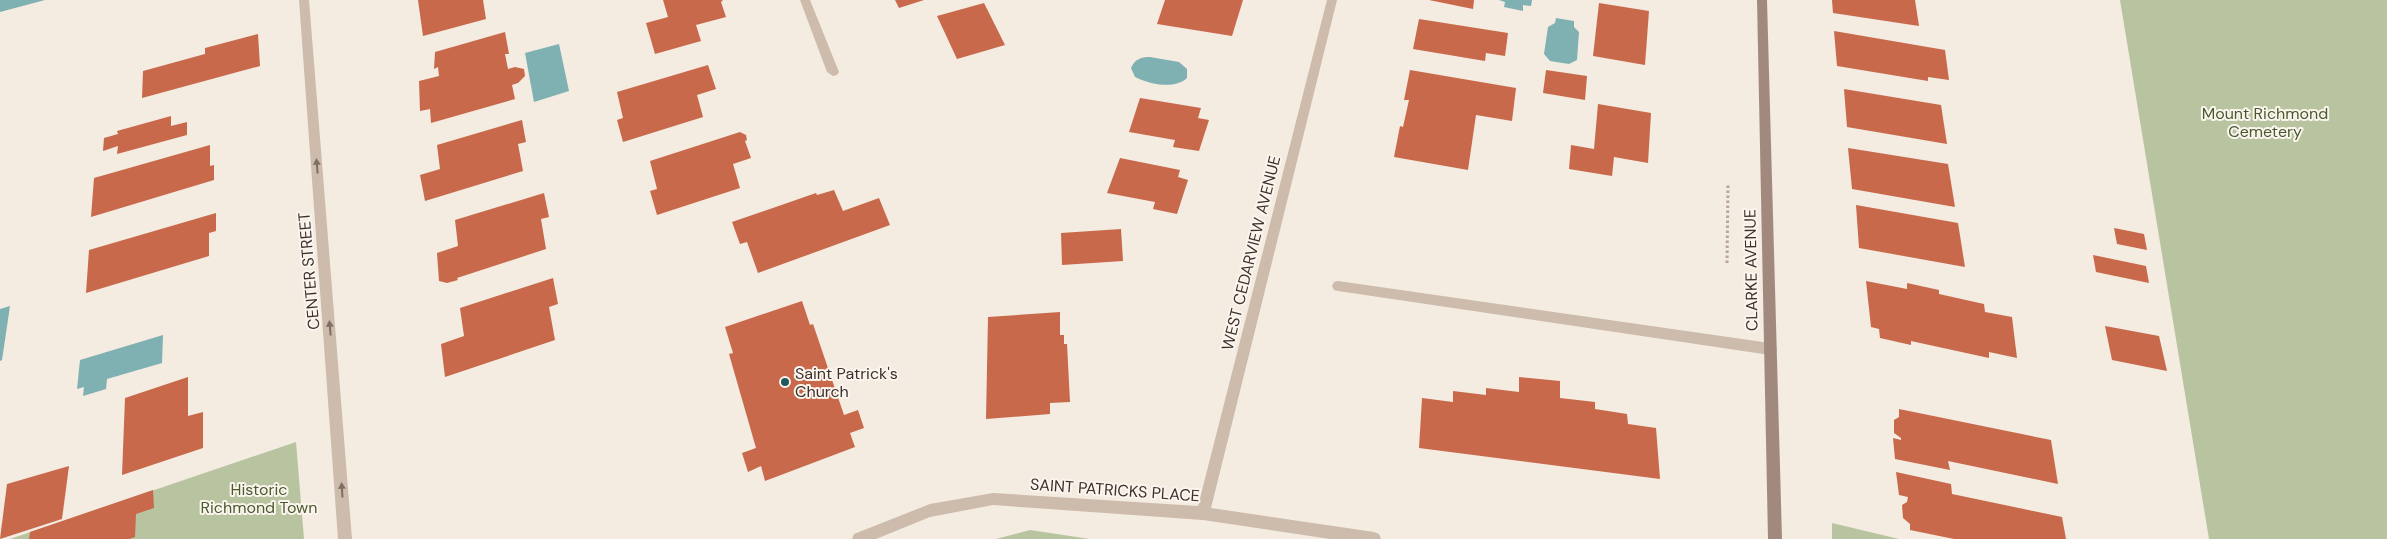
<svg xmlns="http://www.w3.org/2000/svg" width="2387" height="539" font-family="'DM Sans',sans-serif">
	<rect width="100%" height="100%" fill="#f4ebe1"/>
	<g fill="#b8c4a0">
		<polygon points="2120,0 2387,0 2387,539 2209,539"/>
		<polygon points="296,442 304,539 10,539"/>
		<polygon points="1832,523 1899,539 1832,539"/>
		<polygon points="1030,530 1090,539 996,539"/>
	</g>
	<g fill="#7fb0b2">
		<polygon points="0,0 45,0 0,12"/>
		<polygon points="1499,0 1532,0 1531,6 1523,5 1523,11 1504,7 1505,2"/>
		<polygon points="1556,18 1574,21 1574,27 1579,32 1577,60 1569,64 1550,61 1544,54 1548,27 1555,23"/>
		<polygon points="559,44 569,91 534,102 525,53"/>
		<path d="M 1150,57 L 1179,62 L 1187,69 L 1187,78 C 1174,90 1149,84 1135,77 L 1131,68 C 1135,59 1141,57 1150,57 Z"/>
		<polygon points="10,306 2,360 0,361 0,309"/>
		<polygon points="163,335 162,363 107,379 106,389 83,396 84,387 77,389 80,360"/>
	</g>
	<g fill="#c8694b">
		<polygon points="418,0 483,0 486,19 423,36"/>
		<polygon points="663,0 723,0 721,2 726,17 696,25 701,41 655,54 646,23 668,17"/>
		<polygon points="895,0 924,0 899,8"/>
		<polygon points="1165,0 1243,0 1232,36 1157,24"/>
		<polygon points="1429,0 1474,0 1473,9"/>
		<polygon points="1832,0 1915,0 1919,26 1833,13"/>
		<polygon points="984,3 1005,45 957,59 937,16"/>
		<polygon points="1599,3 1649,11 1645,65 1593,56"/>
		<polygon points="1419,19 1508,33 1505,56 1486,53 1485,61 1413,49"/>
		<polygon points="1834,31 1945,50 1949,80 1928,77 1928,81 1837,66"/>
		<polygon points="505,32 509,54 505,54 508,69 515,67 524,69 525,76 518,83 512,85 515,99 431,123 430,109 420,111 419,81 439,76 438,67 434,69 435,52"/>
		<polygon points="258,34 260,66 142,98 143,71 205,54 205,48"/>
		<polygon points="708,65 716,89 697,95 703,117 623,142 617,120 623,118 617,92"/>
		<polygon points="1410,70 1516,88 1512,121 1476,115 1468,170 1394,157 1400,126 1403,127 1409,100 1404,100"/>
		<polygon points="1546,70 1587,76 1585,100 1543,93"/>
		<polygon points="1844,89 1941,105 1947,144 1847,127"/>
		<polygon points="1140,98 1201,108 1198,118 1209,120 1199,151 1173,147 1175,140 1129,132"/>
		<polygon points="1598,104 1651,113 1648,163 1614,157 1612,176 1569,169 1571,145 1594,149"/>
		<polygon points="171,116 171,126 187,122 187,135 117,154 118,146 103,151 104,138 118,134 117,131"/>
		<polygon points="522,120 526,142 518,144 523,171 425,201 420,175 440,169 437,145"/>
		<polygon points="740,132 746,135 747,140 745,141 751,158 733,164 740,188 657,215 650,191 657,189 650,161"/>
		<polygon points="210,145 210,166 214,165 214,180 91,217 94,178"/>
		<polygon points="1848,148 1948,164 1955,207 1852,189"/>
		<polygon points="1120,158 1180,170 1178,177 1188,180 1177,214 1153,209 1155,202 1107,193"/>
		<polygon points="834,190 843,211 879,198 890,225 758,273 747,242 740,244 732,222 816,193 817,195"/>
		<polygon points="544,193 549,217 541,219 546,249 457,278 458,280 447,283 439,281 437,253 458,246 455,220"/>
		<polygon points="1856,205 1958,223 1965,267 1859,248"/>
		<polygon points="216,213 216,231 209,233 209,256 86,293 89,250"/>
		<polygon points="2114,228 2144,234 2147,250 2117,244"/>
		<polygon points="1121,229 1123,261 1062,265 1061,233"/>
		<polygon points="2093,255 2146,266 2149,283 2096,272"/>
		<polygon points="553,278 558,304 549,307 555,340 445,377 441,344 464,336 460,308"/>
		<polygon points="1866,281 1907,289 1907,283 1939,290 1939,294 1984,304 1985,312 2012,317 2017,358 1989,352 1989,358 1911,341 1911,345 1880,338 1879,329 1871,327"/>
		<polygon points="802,301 810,325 813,324 844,415 858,410 864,428 850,433 855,447 765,481 761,466 748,472 742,453 756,448 729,354 733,353 725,327"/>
		<polygon points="1060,312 1060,335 1064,335 1064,344 1067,344 1070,402 1050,403 1050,414 986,419 988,317"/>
		<polygon points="2105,326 2159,336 2167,371 2112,360"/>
		<polygon points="188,377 188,416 203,412 203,448 122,475 125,398"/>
		<polygon points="1519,377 1560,381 1560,398 1595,402 1595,409 1627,414 1628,424 1656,428 1660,479 1419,448 1422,398 1453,402 1453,391 1486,395 1486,388 1519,392"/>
		<polygon points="1899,409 2051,440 2058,484 1948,461 1950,470 1895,459 1893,438 1901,440 1901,438 1894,433 1894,420 1899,417"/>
		<polygon points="69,466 62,519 0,539 7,484"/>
		<polygon points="1896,472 1951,484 1952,494 2062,517 2066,539 1954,539 1910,530 1910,524 1903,518 1902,505 1907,502 1908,497 1899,495"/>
		<polygon points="153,490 154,508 136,514 135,537 129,539 29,539 30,532"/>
	</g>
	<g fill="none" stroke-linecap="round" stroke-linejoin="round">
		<polyline stroke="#b9a596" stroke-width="3" stroke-dasharray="2.5 2.5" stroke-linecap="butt" points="1727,263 1728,183"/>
		<polygon fill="#cdbbac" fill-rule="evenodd" points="1338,281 1770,343 1775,345 1777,349 1775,353 1770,355 1338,291 1334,290 1332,286 1334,282"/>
		<g fill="#cdbbac" fill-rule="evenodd">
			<polygon points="299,0 309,0 352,539 338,539"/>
			<polygon points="800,0 810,0 839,72 837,75 833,76 827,72"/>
			<polygon points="1327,0 1337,0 1211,508 1374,532 1379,534 1381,539 1330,539 1203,520 993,505 930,517 876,539 852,539 854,534 930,504 993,493 1198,506"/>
		</g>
		<polygon fill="#a18a7d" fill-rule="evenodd" points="1757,0 1767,0 1782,539 1768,539"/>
	</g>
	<defs><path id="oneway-solid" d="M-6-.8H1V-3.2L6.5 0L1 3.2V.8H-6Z" transform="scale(1.25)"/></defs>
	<g fill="#7d6f65">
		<use href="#oneway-solid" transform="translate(317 166) rotate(-95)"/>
		<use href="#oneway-solid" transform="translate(330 328) rotate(-95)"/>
		<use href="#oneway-solid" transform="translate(342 490) rotate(-94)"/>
	</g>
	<circle fill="#1f5a5e" stroke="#fbf5ee" stroke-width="2" cx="785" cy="382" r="5"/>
	<g text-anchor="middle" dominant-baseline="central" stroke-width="4" stroke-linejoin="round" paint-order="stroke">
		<g font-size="16" fill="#4a5a2e" stroke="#fbf5ee">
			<text x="2265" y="113">Mount Richmond<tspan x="2265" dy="18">Cemetery</tspan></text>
			<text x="259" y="489">Historic<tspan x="259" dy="18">Richmond Town</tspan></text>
		</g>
		<g font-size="16" fill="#3b302b" stroke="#fbf5ee">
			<text transform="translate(1251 253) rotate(-76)">WEST CEDARVIEW AVENUE</text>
			<text transform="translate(1751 270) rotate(-91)">CLARKE AVENUE</text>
			<text transform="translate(309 271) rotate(-95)">CENTER STREET</text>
			<text transform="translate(1115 490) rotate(4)">SAINT PATRICKS PLACE</text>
		</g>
		<g font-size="16" fill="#3b302b" stroke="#fbf5ee" text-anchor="start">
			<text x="795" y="373">Saint Patrick's<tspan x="795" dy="18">Church</tspan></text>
		</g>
	</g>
</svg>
